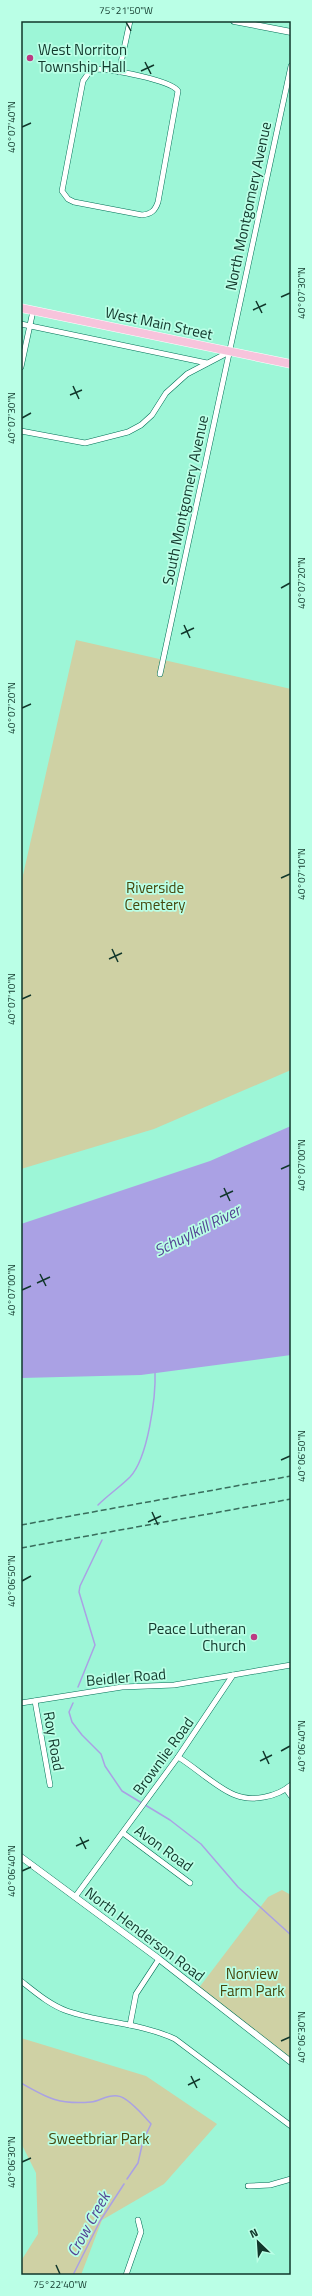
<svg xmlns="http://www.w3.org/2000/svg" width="312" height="2296" font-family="'Titillium Web',sans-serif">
	<rect width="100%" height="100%" fill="#9df6d7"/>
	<g fill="#cfd1a4">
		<polygon points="76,640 291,689 291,1070 154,1129 21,1169 21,884"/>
		<polygon points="282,1890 291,1895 291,2061 198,1989 268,1897"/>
		<polygon points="21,2038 146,2076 217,2124 164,2184 102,2220 81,2275 21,2275 21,2261 38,2234 36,2173 21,2143"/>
	</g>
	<polygon fill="#aaa1e4" points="291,1126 291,1355 141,1375 21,1378 21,1224 210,1161"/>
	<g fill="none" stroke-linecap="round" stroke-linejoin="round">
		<g stroke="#aaa1e4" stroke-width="1.5">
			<path d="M 98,1505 C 108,1495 120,1487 130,1477 C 148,1458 156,1397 155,1371"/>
			<polyline points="78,1687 95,1645 79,1592 80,1586 102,1540"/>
			<polyline points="73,1703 69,1712 72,1722 82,1735 101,1754 105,1766 122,1791 170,1820 201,1844 238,1887 291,1935"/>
			<path d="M 21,2083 C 47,2098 59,2105 91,2102 C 100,2101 108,2094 118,2096 C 128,2097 144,2116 151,2124 L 143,2141 L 138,2163 L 127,2179"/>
			<polyline points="73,2275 100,2221 124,2184"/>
		</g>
		<g stroke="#007056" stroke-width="6">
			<g id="minor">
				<path d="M 96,69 C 110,69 171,80 178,91 L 158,202 C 155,211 151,214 142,215 L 74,202 L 68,199 L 62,191 L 83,81 L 90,71 Z"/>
				<polyline points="119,72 130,21"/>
				<polyline points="21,324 207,363"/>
				<polyline points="21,367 33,311"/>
				<polyline points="21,431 85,443 128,432 141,425 152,415 166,393 187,374 229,352"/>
				<polyline points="160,674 291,66"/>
				<polyline points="35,1701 50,1785"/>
				<polyline points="21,1703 122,1687 174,1685 233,1675"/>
				<path d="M 178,1757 C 195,1767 218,1789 235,1795 C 252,1802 277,1797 291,1785"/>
				<polyline points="286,1789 291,1796"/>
				<polyline points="123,1833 190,1883"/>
				<polyline points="75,1897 178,1757 233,1675 291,1665"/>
				<path d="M 21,1981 C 35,1992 50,2005 67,2011 C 102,2023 141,2023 175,2039 L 291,2126"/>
				<polyline points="130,2025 136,1994 159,1959"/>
				<polyline points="248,2186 270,2185 291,2179"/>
				<polyline points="126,2275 141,2232 138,2220"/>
			</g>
		</g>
		<g stroke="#007056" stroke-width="7">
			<g id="tertiary">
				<polyline points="234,21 291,32"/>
				<polyline points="21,1857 159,1959 291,2062"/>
			</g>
		</g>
		<g stroke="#fff" stroke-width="9">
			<polyline id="primary" points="21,308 291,364"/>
		</g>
		<use href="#minor" stroke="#fff" stroke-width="5"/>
		<use href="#tertiary" stroke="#fff" stroke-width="6"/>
		<use href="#primary" stroke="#f7c4dc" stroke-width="8"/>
		<g stroke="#396d5c" stroke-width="1.5" stroke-dasharray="6 3" stroke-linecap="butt">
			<polyline points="21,1525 291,1476"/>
			<polyline points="21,1548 291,1499"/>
		</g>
	</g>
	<path fill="none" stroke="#11372b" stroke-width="1.5" d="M 126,22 L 131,31M 145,62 L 151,74M 141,71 L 154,65M 22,127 L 31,123M 281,297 L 290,293M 256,301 L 262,313M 253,310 L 266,304M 73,386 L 79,399M 70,395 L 82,390M 22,418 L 31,413M 281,588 L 290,583M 184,625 L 190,638M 181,634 L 194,628M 22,708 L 31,704M 281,878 L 290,874M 112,949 L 118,962M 109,959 L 122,953M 22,999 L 31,995M 281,1169 L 290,1165M 224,1188 L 230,1201M 220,1197 L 233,1191M 40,1274 L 46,1286M 37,1283 L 50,1277M 22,1290 L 31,1286M 281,1460 L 290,1456M 152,1512 L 158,1525M 148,1522 L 161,1516M 22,1581 L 31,1576M 263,1751 L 269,1764M 281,1751 L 290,1746M 260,1761 L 272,1755M 80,1837 L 86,1849M 76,1846 L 89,1840M 22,1871 L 31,1867M 281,2041 L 290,2037M 191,2076 L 197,2088M 188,2085 L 200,2079M 22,2162 L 31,2158M 56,2265 L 60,2274"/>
	<g fill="#bc3b83" stroke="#baffe6" stroke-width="1.5">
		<circle cx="30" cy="58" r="4"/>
		<circle cx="254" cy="1637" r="4"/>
	</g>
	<g text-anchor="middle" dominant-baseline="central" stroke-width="3.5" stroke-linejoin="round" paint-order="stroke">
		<g font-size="15" fill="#11372b" stroke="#baffe6" text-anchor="start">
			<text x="38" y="49">West Norriton<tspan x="38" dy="17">Township Hall</tspan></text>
			<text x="246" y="1628" text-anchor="end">Peace Lutheran<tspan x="246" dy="17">Church</tspan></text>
		</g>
		<g font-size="15" fill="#11372b" stroke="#baffe6">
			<text transform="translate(248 206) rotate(-78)">North Montgomery Avenue</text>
			<text transform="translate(159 323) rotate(12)">West Main Street</text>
			<text transform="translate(185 500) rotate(-78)">South Montgomery Avenue</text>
			<text transform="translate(126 1677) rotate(-5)">Beidler Road</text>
			<text transform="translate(54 1741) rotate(80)">Roy Road</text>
			<text transform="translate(163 1756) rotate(-54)">Brownlie Road</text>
			<text transform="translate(164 1848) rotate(36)">Avon Road</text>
			<text transform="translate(145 1934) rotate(37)">North Henderson Road</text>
		</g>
		<g font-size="15" fill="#46470d" stroke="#baffe6">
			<text x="155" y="887">Riverside<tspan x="155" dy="17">Cemetery</tspan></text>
			<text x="252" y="1973">Norview<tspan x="252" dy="17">Farm Park</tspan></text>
			<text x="99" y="2138">Sweetbriar Park</text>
		</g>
		<g font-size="16" font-style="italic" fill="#544494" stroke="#baffe6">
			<text transform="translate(197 1230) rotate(-27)">Schuylkill River</text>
			<text transform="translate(88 2224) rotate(-61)">Crow Creek</text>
		</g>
	</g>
	<rect width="312" height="2296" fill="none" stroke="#baffe6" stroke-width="44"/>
	<g transform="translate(258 2242) rotate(335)" stroke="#baffe6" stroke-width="3" paint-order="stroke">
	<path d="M0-3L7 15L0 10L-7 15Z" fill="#11372b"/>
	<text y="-6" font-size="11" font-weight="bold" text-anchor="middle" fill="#11372b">N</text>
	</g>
	<rect x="22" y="22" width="268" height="2252" fill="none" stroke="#11372b" stroke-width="1.5"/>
	<g font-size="10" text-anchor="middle" fill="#11372b">
		<text x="126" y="14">75°21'50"W</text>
		<text transform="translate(11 127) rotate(-90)" y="4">40°07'40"N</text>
		<text transform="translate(301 293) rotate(-90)" y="4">40°07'30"N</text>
		<text transform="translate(11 418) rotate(-90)" y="4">40°07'30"N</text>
		<text transform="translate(301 583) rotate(-90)" y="4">40°07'20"N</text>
		<text transform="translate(11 708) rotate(-90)" y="4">40°07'20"N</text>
		<text transform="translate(301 874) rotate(-90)" y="4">40°07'10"N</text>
		<text transform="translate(11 999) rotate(-90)" y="4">40°07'10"N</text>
		<text transform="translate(301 1165) rotate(-90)" y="4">40°07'00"N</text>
		<text transform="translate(11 1290) rotate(-90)" y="4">40°07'00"N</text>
		<text transform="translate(301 1456) rotate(-90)" y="4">40°06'50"N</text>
		<text transform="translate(11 1581) rotate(-90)" y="4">40°06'50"N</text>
		<text transform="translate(301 1746) rotate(-90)" y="4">40°06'40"N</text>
		<text transform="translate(11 1871) rotate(-90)" y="4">40°06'40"N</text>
		<text transform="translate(301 2037) rotate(-90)" y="4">40°06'30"N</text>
		<text transform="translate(11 2162) rotate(-90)" y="4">40°06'30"N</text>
		<text x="60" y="2288">75°22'40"W</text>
	</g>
</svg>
